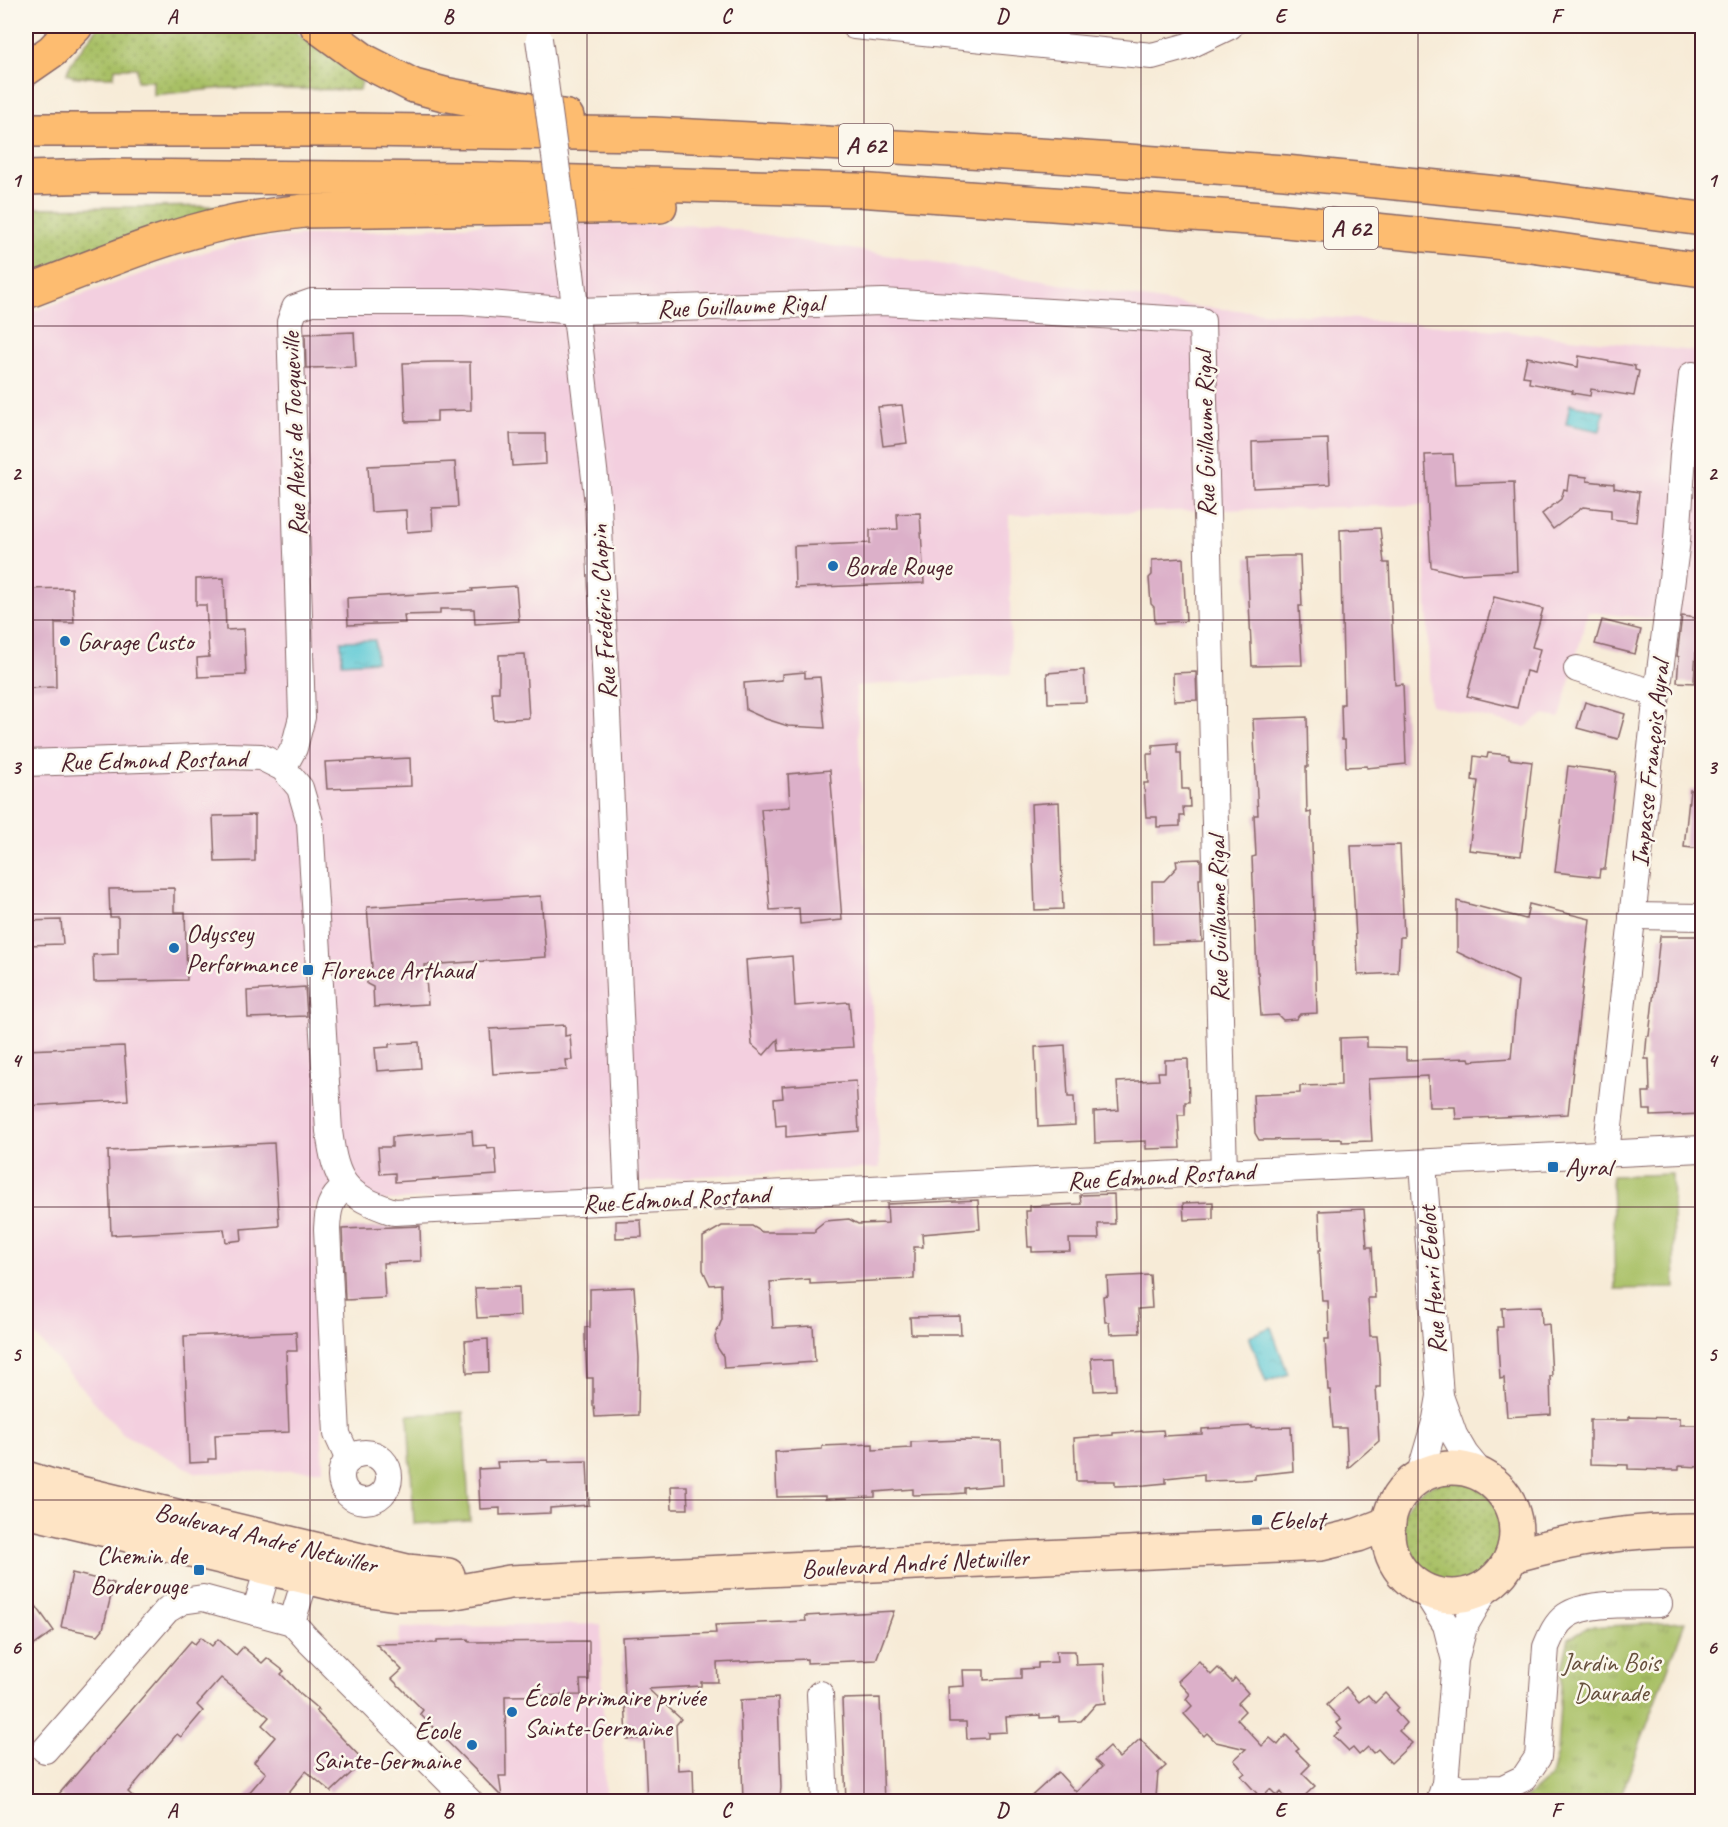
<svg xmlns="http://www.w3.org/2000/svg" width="1728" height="1827" font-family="Caveat,sans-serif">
	<defs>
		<pattern id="grass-dots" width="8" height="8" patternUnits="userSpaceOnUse" patternTransform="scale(1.5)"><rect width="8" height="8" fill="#a8c065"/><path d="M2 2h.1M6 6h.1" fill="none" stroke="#8b9b53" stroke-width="1.8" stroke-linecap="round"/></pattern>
		<pattern id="park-tufts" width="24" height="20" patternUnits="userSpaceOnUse" patternTransform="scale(1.5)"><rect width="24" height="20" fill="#a8c065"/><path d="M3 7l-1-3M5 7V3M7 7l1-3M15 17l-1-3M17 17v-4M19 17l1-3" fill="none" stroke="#8b9b53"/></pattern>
		<pattern id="water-ripples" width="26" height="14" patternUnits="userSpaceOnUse" patternTransform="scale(1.5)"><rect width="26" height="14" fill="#5dc9d5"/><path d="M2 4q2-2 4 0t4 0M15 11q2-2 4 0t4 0" fill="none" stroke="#52acb7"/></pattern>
	</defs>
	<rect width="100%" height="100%" fill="#fbf7ec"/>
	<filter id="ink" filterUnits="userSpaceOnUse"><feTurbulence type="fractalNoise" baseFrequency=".0167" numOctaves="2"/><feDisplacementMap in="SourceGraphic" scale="12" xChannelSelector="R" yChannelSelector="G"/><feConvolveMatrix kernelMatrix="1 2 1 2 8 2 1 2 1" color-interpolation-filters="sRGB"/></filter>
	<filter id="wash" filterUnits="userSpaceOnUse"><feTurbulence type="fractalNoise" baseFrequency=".008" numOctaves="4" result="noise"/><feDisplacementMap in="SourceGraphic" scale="24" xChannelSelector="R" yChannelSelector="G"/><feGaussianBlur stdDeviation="1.35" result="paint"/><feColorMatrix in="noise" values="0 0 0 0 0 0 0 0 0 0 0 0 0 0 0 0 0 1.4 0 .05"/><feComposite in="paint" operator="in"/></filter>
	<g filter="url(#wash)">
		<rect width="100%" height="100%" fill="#f7ebd7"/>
		<g fill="#f3cfdf">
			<polygon points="527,222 713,226 1197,307 1477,328 1702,352 1702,624 1588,612 1560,718 1543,715 1525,727 1430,705 1424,505 1009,515 1011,674 856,686 880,1168 698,1176 573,1191 315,1204 323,1470 197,1473 123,1434 26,1325 26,314 204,252 251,239"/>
			<polygon points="601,1624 605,1801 506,1801 420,1714 423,1710 392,1679 402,1670 376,1644 399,1643 400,1628"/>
		</g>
		<g fill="url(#grass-dots)" stroke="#797048" stroke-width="1.5">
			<path d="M 99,26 L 289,26 L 299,35 L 359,76 L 362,83 L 359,90 L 225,88 L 153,95 L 153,81 L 137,81 L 137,68 L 115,68 L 114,77 L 74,77 L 67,74 C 68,62 91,38 99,26 Z"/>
			<polygon points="236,206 26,277 26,208"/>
			<circle cx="1452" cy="1533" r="52"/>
		</g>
		<polygon fill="url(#park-tufts)" stroke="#797048" stroke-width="1.5" points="1685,1622 1619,1801 1518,1801 1523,1800 1551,1776 1557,1753 1562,1669 1569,1638 1588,1627"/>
		<g fill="#a8c065" stroke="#797048" stroke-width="1.5">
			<polygon points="1672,1174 1675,1288 1615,1289 1612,1176"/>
			<polygon points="463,1412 470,1521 414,1524 408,1415"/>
		</g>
		<g fill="url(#water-ripples)" stroke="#547480" stroke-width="1.5">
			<polygon points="1570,404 1604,411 1600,431 1566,424"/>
			<polygon points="375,640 376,661 342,663 341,641"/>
			<polygon points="1271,1327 1288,1374 1266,1382 1249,1336"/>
		</g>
		<g id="blocks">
			<g fill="#dcb0c9">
				<polygon points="354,332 356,367 306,368 305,334"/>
				<polygon points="1579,356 1635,366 1635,370 1639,371 1634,396 1591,389 1590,396 1572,393 1573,391 1529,383 1530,377 1523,376 1527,357 1578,367"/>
				<polygon points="436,362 470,362 471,410 437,411 437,421 406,422 403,363"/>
				<polygon points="902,405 907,443 883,446 878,407"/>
				<polygon points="510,434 545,434 546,464 512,466"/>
				<polygon points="1328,439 1330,484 1253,488 1252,442"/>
				<polygon points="1453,454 1455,484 1514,482 1517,571 1458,574 1431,567 1425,455"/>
				<polygon points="455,462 458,507 432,508 433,530 407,532 406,510 371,512 368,466"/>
				<polygon points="1569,475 1587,477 1587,481 1614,484 1614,488 1639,492 1636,522 1611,519 1611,510 1583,507 1553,529 1542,514 1561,499 1564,489 1567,490"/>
				<polygon points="920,513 924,583 795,588 794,546 870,543 870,530 898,529 897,514"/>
				<polygon points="1380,528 1384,563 1389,563 1395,685 1403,684 1406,764 1367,768 1367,766 1346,767 1345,740 1342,740 1341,704 1344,704 1340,530"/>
				<polygon points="1283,556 1300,556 1302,606 1299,606 1302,665 1252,666 1247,558"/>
				<polygon points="1183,558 1186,621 1155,623 1154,607 1151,604 1149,578 1152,575 1152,560"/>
				<polygon points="224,578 226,630 244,629 246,675 198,677 197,658 209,657 206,605 196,605 196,579"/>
				<polygon points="516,586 519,621 475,624 474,609 440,609 440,614 404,615 405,623 348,625 347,598 473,591 472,589"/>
				<polygon points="72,588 74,623 55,623 56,687 26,688 26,589"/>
				<polygon points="1494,597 1543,609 1532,647 1540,649 1534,673 1526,671 1517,708 1467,696"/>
				<polygon points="1682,616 1702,619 1702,653 1696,652 1694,683 1677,682 1679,657 1677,656"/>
				<polygon points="1602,620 1641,630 1635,654 1595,644"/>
				<polygon points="525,654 529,718 494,720 492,692 499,692 499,655"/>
				<polygon points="1084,670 1086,702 1048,703 1047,673"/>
				<polygon points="805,672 805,678 820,677 825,728 788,726 766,719 746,710 744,683 782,680 782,674"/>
				<polygon points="1196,672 1197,700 1174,701 1173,673"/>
				<polygon points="1585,702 1625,714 1618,739 1577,728"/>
				<polygon points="1307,717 1308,767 1306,767 1307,813 1311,812 1317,1013 1300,1014 1296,1019 1283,1020 1278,1015 1261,1016 1258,972 1257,972 1252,857 1256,856 1254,815 1258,815 1253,719"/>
				<polygon points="1177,743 1177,753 1181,753 1182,789 1189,789 1190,807 1183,807 1184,816 1180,816 1180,826 1157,827 1157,817 1146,817 1144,783 1148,783 1147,754 1153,754 1153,745"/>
				<polygon points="1488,753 1509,755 1509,759 1532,762 1521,856 1469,850 1478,781 1472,780 1474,756 1487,758"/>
				<polygon points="410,758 411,786 327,789 325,762"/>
				<polygon points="1568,766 1616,772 1605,869 1600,869 1599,877 1555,872"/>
				<polygon points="830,770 842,920 800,924 799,908 770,910 761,809 790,807 788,774"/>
				<polygon points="1690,790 1702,790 1702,849 1684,847"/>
				<polygon points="1059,802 1063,909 1035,910 1031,804"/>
				<polygon points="255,815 255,861 215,862 213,816"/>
				<polygon points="1400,845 1404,937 1400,937 1398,973 1358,975 1351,846"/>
				<polygon points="1201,859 1201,879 1199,879 1202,942 1153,944 1152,881 1164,881 1177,867 1176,860"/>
				<polygon points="174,888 174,912 185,912 187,980 94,982 93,955 118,954 118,917 110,917 109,889"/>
				<polygon points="541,896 546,957 425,965 428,1004 374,1007 373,987 367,984 367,971 372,967 367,907"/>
				<polygon points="1457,901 1526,919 1529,904 1590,919 1568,1114 1456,1119 1455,1107 1429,1107 1428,1076 1368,1079 1372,1141 1342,1142 1342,1139 1259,1140 1255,1133 1253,1095 1300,1093 1300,1086 1341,1085 1340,1038 1367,1037 1367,1047 1406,1048 1406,1060 1469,1058 1470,1061 1511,1058 1518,981 1457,952"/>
				<polygon points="61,920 63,944 26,945 26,921"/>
				<polygon points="1660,936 1702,936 1702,1114 1651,1116 1651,1110 1644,1110 1643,1092 1650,1092 1649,1059 1645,1059 1647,1036 1649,1036"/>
				<polygon points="792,956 795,1006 849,1002 853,1047 779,1051 778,1039 764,1055 752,1045 746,960"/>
				<polygon points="305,987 307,1016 248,1018 247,991"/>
				<polygon points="565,1025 565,1036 570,1035 572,1060 566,1060 567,1070 493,1074 490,1029"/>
				<polygon points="419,1042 421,1068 377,1071 375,1048 389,1047 389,1044"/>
				<polygon points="1065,1045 1068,1097 1074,1097 1075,1125 1038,1127 1035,1047"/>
				<polygon points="124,1046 128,1100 26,1106 26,1050"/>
				<polygon points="1188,1059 1189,1102 1185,1102 1185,1115 1178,1115 1180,1148 1146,1149 1146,1141 1095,1143 1094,1112 1119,1110 1117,1082 1159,1080 1158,1072 1165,1072 1165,1060"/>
				<polygon points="856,1081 859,1131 786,1137 786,1125 776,1126 774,1099 783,1098 782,1086"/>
				<polygon points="472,1131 473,1146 487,1145 488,1149 495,1148 497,1175 395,1182 395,1173 380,1174 378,1147 392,1147 392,1137"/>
				<polygon points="274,1143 279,1226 241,1229 242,1240 226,1242 224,1229 111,1235 108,1151"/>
				<polygon points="1114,1194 1115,1224 1098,1224 1099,1239 1069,1239 1070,1251 1032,1252 1032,1247 1028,1247 1026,1211 1030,1211 1030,1206 1081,1204 1080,1195"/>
				<polygon points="978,1200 980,1229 922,1234 923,1247 914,1247 914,1279 810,1284 810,1279 770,1282 773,1328 813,1326 815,1362 724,1368 723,1356 717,1347 715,1337 722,1319 721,1284 710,1285 703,1270 703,1237 722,1226 752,1226 762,1232 815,1232 815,1229 825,1221 849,1219 858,1224 888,1223 887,1204"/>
				<polygon points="1213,1202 1213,1219 1184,1220 1183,1203"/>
				<polygon points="1364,1209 1367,1247 1372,1247 1375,1298 1368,1298 1370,1336 1377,1336 1380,1368 1380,1387 1376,1387 1379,1441 1348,1468 1346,1428 1333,1428 1330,1390 1328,1390 1325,1339 1329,1339 1328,1301 1322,1301 1319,1250 1321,1250 1319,1211"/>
				<polygon points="641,1220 642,1237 616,1238 616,1221"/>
				<polygon points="420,1226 421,1261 383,1263 385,1298 345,1300 342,1229"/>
				<polygon points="1150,1275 1152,1308 1138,1309 1140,1333 1110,1334 1109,1322 1105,1322 1103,1296 1108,1295 1107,1277"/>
				<polygon points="519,1287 520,1316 477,1318 475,1288"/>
				<polygon points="634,1287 639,1358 638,1415 595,1417 594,1406 593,1406 593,1378 587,1378 585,1339 585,1327 590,1327 590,1289"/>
				<polygon points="1541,1306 1542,1325 1549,1324 1552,1376 1550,1376 1551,1414 1507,1417 1504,1378 1500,1379 1497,1327 1503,1327 1502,1308"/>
				<polygon points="960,1316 961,1334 911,1334 910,1317"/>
				<polygon points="296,1332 297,1351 286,1351 289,1432 215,1435 216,1459 208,1459 208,1462 189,1463 184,1336"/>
				<polygon points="488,1339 489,1372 467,1373 465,1341"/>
				<polygon points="1114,1357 1116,1390 1094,1391 1091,1358"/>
				<polygon points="1629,1417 1680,1418 1680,1425 1702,1425 1702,1467 1679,1466 1679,1470 1670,1470 1628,1469 1628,1465 1590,1464 1590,1420 1629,1420"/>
				<polygon points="1252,1426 1252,1428 1291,1427 1293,1471 1255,1475 1255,1479 1241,1480 1204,1481 1204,1474 1166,1478 1166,1483 1145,1485 1115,1486 1115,1481 1076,1481 1074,1438 1113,1435 1113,1433 1163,1430 1164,1436 1202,1434 1202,1429"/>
				<polygon points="962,1440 1001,1441 1003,1485 964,1488 964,1493 951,1494 913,1495 913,1489 875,1492 875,1497 825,1499 825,1496 777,1497 775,1452 822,1449 822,1446 873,1444 873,1450 911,1448 911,1442"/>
				<polygon points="548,1460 548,1462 587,1461 589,1505 550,1508 550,1513 500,1515 500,1508 480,1509 478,1469 498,1468 497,1462"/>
				<polygon points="671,1486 687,1486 688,1509 672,1509"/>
				<polygon points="72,1573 114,1583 103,1629 98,1635 61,1627"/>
				<polygon points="26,1592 54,1631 26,1651"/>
				<polygon points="894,1611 876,1660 807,1663 807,1659 717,1663 718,1682 701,1682 701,1686 648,1689 681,1719 676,1725 678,1770 693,1769 694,1802 647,1802 644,1739 627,1739 622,1637 716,1633 715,1625 806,1621 805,1616"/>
				<polygon points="201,1637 212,1646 218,1639 236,1655 243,1647 262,1663 267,1658 284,1671 281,1674 299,1693 319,1710 316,1711 364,1761 331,1792 306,1771 281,1802 241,1802 266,1773 254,1762 275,1737 262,1725 269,1717 221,1678 197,1705 203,1711 181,1737 177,1734 128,1792 139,1802 68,1802 59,1794 191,1641 195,1644"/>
				<polygon points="468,1639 469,1642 589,1641 589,1680 580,1680 581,1695 505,1696 506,1776 499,1776 502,1797 420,1714 423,1710 392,1679 402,1670 376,1644 437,1643 437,1640"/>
				<polygon points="1056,1651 1075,1651 1076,1665 1104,1664 1106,1703 1096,1704 1081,1721 1059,1722 1059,1717 1040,1718 1040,1715 1006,1717 1007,1732 988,1733 988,1738 967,1739 966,1722 949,1722 948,1687 964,1686 963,1670 984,1670 984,1680 1021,1678 1021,1669 1038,1668 1038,1663 1057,1662"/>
				<polygon points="1199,1661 1211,1675 1218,1668 1232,1682 1235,1678 1248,1693 1238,1703 1245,1711 1237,1719 1262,1746 1270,1738 1278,1745 1286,1735 1299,1749 1296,1751 1310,1765 1302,1773 1315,1786 1298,1802 1289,1802 1281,1792 1277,1796 1270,1789 1261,1798 1241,1776 1245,1773 1234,1760 1246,1749 1216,1742 1207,1733 1204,1736 1184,1714 1192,1706 1186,1699 1190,1694 1178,1681"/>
				<polygon points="1346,1687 1359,1702 1368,1695 1375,1703 1385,1693 1398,1707 1395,1711 1406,1723 1399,1731 1412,1743 1391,1763 1378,1749 1373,1753 1368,1747 1359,1755 1353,1748 1349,1751 1334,1736 1342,1729 1337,1723 1341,1720 1327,1705"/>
				<polygon points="778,1698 781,1788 780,1796 774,1802 743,1802 740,1700"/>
				<polygon points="880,1698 884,1802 846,1802 842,1699"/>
				<polygon points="1140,1739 1166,1766 1158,1773 1156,1797 1151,1802 1025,1802 1058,1772 1076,1792 1102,1767 1095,1760 1109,1747 1119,1758"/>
			</g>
		</g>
	</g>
	<g filter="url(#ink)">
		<use href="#blocks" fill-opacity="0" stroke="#876667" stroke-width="1.5"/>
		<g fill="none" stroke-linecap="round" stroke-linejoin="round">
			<g stroke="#876667" stroke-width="28">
				<g id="minor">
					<polyline points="854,26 1152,56 1188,46 1230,26"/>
					<polyline points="571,273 598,504 628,1201"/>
					<polyline points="1577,669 1657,694"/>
					<path d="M 26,763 L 227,756 L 261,757 L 283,768 L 300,788 L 310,822 L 329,1131 C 336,1183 344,1195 394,1212 L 1702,1149"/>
					<polyline points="283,768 294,748 302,717 290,322 295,308 312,302 464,302 576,311 883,302 1202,321 1224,1173"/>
					<polyline points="1632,916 1702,917"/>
					<polyline points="1606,1153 1657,694 1677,540 1683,455 1692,375"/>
					<polyline points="1423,1163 1440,1396 1454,1435 1465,1454 1483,1476"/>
					<path d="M 346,1186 C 329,1200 328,1209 327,1229 L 337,1434 L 349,1460"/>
					<circle cx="365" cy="1477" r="24"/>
					<polyline points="1419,1477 1436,1419 1440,1396"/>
					<polyline points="1423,1588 1446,1625 1454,1657"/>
					<polyline points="255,1612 268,1568"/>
					<polyline points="292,1622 306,1577"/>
					<polyline points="820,1694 825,1802"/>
					<polyline points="45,1750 167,1610 182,1601 203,1598 292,1622 307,1639 470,1802"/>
					<path d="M 1445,1784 L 1461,1789 L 1503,1788 L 1524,1778 L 1538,1757 L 1546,1647 C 1551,1635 1556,1623 1566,1616 C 1587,1601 1634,1605 1659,1604"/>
					<polyline points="1439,1802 1445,1784 1455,1660 1464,1627 1489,1584"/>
				</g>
			</g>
			<g stroke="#876667" stroke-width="36">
				<g id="secondary">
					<circle cx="1452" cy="1532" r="64"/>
					<polyline points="26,1478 55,1487 407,1571 448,1575"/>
					<polyline points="26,1511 348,1587 397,1594 450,1593 510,1582 1321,1544 1358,1535 1389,1523"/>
					<path d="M 1512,1556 C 1575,1538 1637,1529 1702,1530"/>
				</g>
			</g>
			<g stroke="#876667" stroke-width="36">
				<g id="motorway">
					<polyline points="317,26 365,61 414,86 444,94 567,117"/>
					<polyline points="26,69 52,51 76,26"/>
					<polyline points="26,130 358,130 653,134 790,141 1056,156 1285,172 1518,195 1702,219"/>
					<polyline points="26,178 103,176 471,179 858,190 1276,220 1524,245 1702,270"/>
					<path d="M 26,292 C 93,267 160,237 231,222 C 255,217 279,214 304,211 L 660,206"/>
				</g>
			</g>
			<use href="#minor" stroke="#fff" stroke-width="26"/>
			<use href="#secondary" stroke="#fee4c5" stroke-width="33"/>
			<use href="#motorway" stroke="#fdbc6f" stroke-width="33"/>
			<g stroke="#876667" stroke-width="28" stroke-linecap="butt">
				<polyline id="minor-bridge" points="539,39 571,273"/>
			</g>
			<use href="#minor-bridge" stroke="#fff" stroke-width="26"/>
		</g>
	</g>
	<path fill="none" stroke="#4a1f2b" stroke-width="1.5" stroke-opacity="0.55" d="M 310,26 L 310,1802M 587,26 L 587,1802M 864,26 L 864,1802M 1141,26 L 1141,1802M 1418,26 L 1418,1802M 26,326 L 1702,326M 26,620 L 1702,620M 26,914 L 1702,914M 26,1207 L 1702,1207M 26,1500 L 1702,1500"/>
	<g fill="#1f6fb2" stroke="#fbf7ec" stroke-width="2">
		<circle cx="833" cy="566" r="6"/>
		<circle cx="65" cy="641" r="6"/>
		<circle cx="174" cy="948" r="6"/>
		<rect x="302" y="964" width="12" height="12" rx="3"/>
		<rect x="1547" y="1161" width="12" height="12" rx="3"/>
		<rect x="1251" y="1514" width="12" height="12" rx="3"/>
		<rect x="193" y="1564" width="12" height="12" rx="3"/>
		<circle cx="512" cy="1712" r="6"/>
		<circle cx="472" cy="1745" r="6"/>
	</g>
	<g text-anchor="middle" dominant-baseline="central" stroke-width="5" stroke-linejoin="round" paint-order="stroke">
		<g fill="#fbf7ec" stroke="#7f6065" stroke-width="1.5">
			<rect x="839" y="124" width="54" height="42" rx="4.5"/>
			<rect x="1324" y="207" width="54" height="42" rx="4.5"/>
		</g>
		<g font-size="24" font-weight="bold" fill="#4a1f2b">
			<text x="866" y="145">A 62</text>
			<text x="1351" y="228">A 62</text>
		</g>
		<g font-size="26" fill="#4a1f2b" stroke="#fbf7ec">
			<text transform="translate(740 306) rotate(-2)">Rue Guillaume Rigal</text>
			<text transform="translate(294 434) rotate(-92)">Rue Alexis de Tocqueville</text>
			<text transform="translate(1205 434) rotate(-91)">Rue Guillaume Rigal</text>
			<text transform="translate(603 612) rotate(-93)">Rue Frédéric Chopin</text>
			<text transform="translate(153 760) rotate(-1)">Rue Edmond Rostand</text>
			<text transform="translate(1650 764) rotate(-84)">Impasse François Ayral</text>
			<text transform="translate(1218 919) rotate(-91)">Rue Guillaume Rigal</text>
			<text transform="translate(1161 1176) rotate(-3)">Rue Edmond Rostand</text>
			<text transform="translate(676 1199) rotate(-3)">Rue Edmond Rostand</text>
			<text transform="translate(1432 1280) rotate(-94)">Rue Henri Ebelot</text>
			<text transform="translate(266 1538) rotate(14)">Boulevard André Netwiller</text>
			<text transform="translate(915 1563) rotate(-3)">Boulevard André Netwiller</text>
		</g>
		<g font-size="26" fill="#4a1f2b" stroke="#fbf7ec" text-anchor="start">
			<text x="845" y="566">Borde Rouge</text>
			<text x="77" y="641">Garage Custo</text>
			<text x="186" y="933">Odyssey<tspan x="186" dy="30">Performance</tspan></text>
			<text x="320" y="970">Florence Arthaud</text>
			<text x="1565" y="1167">Ayral</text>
			<text x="1269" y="1520">Ebelot</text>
			<text x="187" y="1555" text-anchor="end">Chemin de<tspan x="187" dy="30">Borderouge</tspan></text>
			<text x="524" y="1697">École primaire privée<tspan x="524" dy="30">Sainte-Germaine</tspan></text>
			<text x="460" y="1730" text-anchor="end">École<tspan x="460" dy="30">Sainte-Germaine</tspan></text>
		</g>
		<g font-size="26" fill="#664f3c" stroke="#fbf7ec">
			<text x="1611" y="1662">Jardin Bois<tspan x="1611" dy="30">Daurade</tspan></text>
		</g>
	</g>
	<rect width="1728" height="1827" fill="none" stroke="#fbf7ec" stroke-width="66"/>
	<rect x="33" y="33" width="1662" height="1761" fill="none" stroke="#4a1f2b" stroke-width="2"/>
	<g font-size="20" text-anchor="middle" font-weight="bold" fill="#4a1f2b">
		<text x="172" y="23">A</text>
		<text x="448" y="23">B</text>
		<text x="726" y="23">C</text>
		<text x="1002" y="23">D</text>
		<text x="1280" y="23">E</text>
		<text x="1556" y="23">F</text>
		<text x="16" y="187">1</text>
		<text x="1712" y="187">1</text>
		<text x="16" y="480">2</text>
		<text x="1712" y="480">2</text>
		<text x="16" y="774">3</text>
		<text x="1712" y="774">3</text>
		<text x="16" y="1067">4</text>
		<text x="1712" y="1067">4</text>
		<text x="16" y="1361">5</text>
		<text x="1712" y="1361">5</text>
		<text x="16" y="1654">6</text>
		<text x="1712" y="1654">6</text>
		<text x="172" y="1817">A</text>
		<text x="448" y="1817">B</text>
		<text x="726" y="1817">C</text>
		<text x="1002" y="1817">D</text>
		<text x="1280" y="1817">E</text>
		<text x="1556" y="1817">F</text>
	</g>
</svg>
